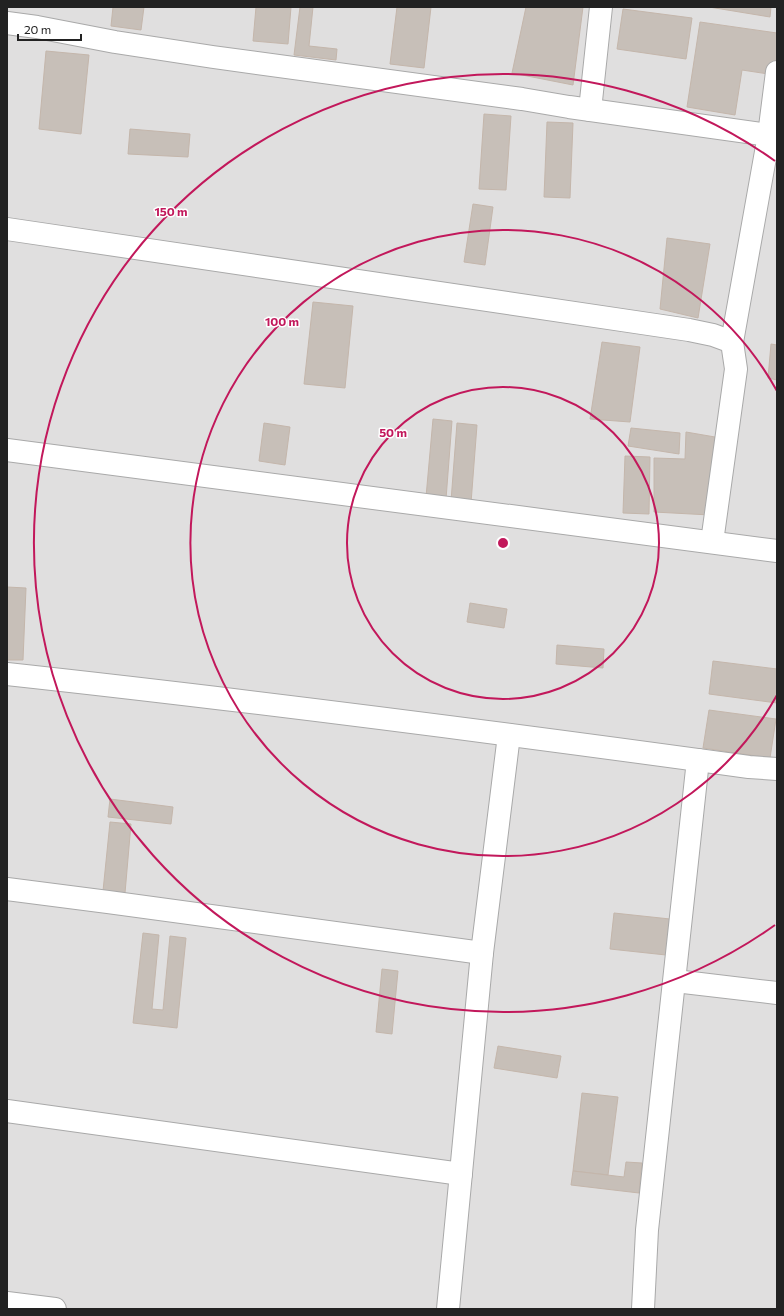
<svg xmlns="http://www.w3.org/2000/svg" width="784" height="1316" font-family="Commissioner,sans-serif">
	<rect width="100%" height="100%" fill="#f2efe9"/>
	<rect fill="#e0dfdf" x="7" y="7" width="770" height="1302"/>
	<g fill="#c7bfb8" stroke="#c4b6ab">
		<polygon points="113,7 144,7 141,30 111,26"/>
		<polygon points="256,7 291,7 288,44 253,41"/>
		<polygon points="300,7 313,7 309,46 337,49 336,60 294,55"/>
		<polygon points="397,7 431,7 424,68 390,64"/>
		<polygon points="526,7 583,7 573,85 512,73"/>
		<polygon points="709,7 771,7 770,17"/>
		<polygon points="623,9 692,18 686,59 617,49"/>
		<polygon points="700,22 777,33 777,60 775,75 742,70 735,115 687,107"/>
		<polygon points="46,51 89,55 81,134 39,129"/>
		<polygon points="484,114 511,116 506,190 479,189"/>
		<polygon points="547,122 573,123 570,198 544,197"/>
		<polygon points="130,129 190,134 188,157 128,154"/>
		<polygon points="473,204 493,207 485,265 464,262"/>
		<polygon points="667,238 710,244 698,318 660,309"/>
		<polygon points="313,302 353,306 345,388 304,384"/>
		<polygon points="602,342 640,347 630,422 590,419"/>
		<polygon points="771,344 777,345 777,380 768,378"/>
		<polygon points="433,419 452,421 446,499 426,497"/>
		<polygon points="264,423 290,427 285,465 259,461"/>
		<polygon points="457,423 477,425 471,503 451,501"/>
		<polygon points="631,428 680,433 679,454 628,446"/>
		<polygon points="686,432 715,437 710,515 654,512 654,458 685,459"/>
		<polygon points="625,456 650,457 649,514 623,513"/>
		<polygon points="7,587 26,588 23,660 7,660"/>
		<polygon points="470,603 507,609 504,628 467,622"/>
		<polygon points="557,645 604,649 603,668 556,664"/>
		<polygon points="713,661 777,669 777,703 709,694"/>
		<polygon points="709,710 776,719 770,758 703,748"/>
		<polygon points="110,799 173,807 171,824 108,817"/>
		<polygon points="110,822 131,824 125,893 103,891"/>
		<polygon points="614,913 670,919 666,955 610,949"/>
		<polygon points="143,933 159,935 152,1009 163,1010 170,936 186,938 177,1028 133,1023"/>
		<polygon points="382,969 398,971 392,1034 376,1032"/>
		<polygon points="498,1046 561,1056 557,1078 494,1068"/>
		<polygon points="582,1093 618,1097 608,1175 573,1171"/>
		<polygon points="626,1162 642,1163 639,1193 571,1185 573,1171 624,1177"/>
	</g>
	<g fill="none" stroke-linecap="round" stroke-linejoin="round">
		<g stroke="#a9a9a9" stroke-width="24">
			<g id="minor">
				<polyline points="7,23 37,27 115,42 213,57 522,99 569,107 769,135"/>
				<polyline points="590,110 601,7"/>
				<polyline points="7,229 689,330 713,335 732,342 736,369 712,542"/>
				<polyline points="732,342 769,135 777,72"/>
				<polyline points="7,450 777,551"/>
				<path d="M 7,674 C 255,701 502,733 749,767 L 777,769"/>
				<polyline points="7,889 108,902 482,953"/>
				<polyline points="675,981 777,993"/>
				<polyline points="7,1111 461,1174"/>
				<polyline points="7,1303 55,1309"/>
				<polyline points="448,1309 482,953 509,735"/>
				<polyline points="643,1309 647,1230 698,760"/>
			</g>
		</g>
		<use href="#minor" stroke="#fff" stroke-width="22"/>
	</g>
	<g fill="none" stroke="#c2185b" stroke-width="2">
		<circle cx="503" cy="543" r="156"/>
		<path d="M777 695A313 313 0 1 1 777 391"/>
		<path d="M775 925A469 469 0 1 1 775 161"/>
	</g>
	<circle cx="503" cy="543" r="6" fill="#c2185b" stroke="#fff" stroke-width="2"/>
	<g font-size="12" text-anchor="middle" font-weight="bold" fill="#c2185b" stroke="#fff" stroke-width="3" stroke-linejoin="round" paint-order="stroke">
		<text x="171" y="216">150 m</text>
		<text x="282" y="326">100 m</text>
		<text x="393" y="437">50 m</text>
	</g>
	<rect width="784" height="1316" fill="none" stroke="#222222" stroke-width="16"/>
	<path d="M18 34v6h63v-6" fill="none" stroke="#222222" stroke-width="2"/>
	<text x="24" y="34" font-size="12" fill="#222222" stroke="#ffffff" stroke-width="3" paint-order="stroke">20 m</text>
</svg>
